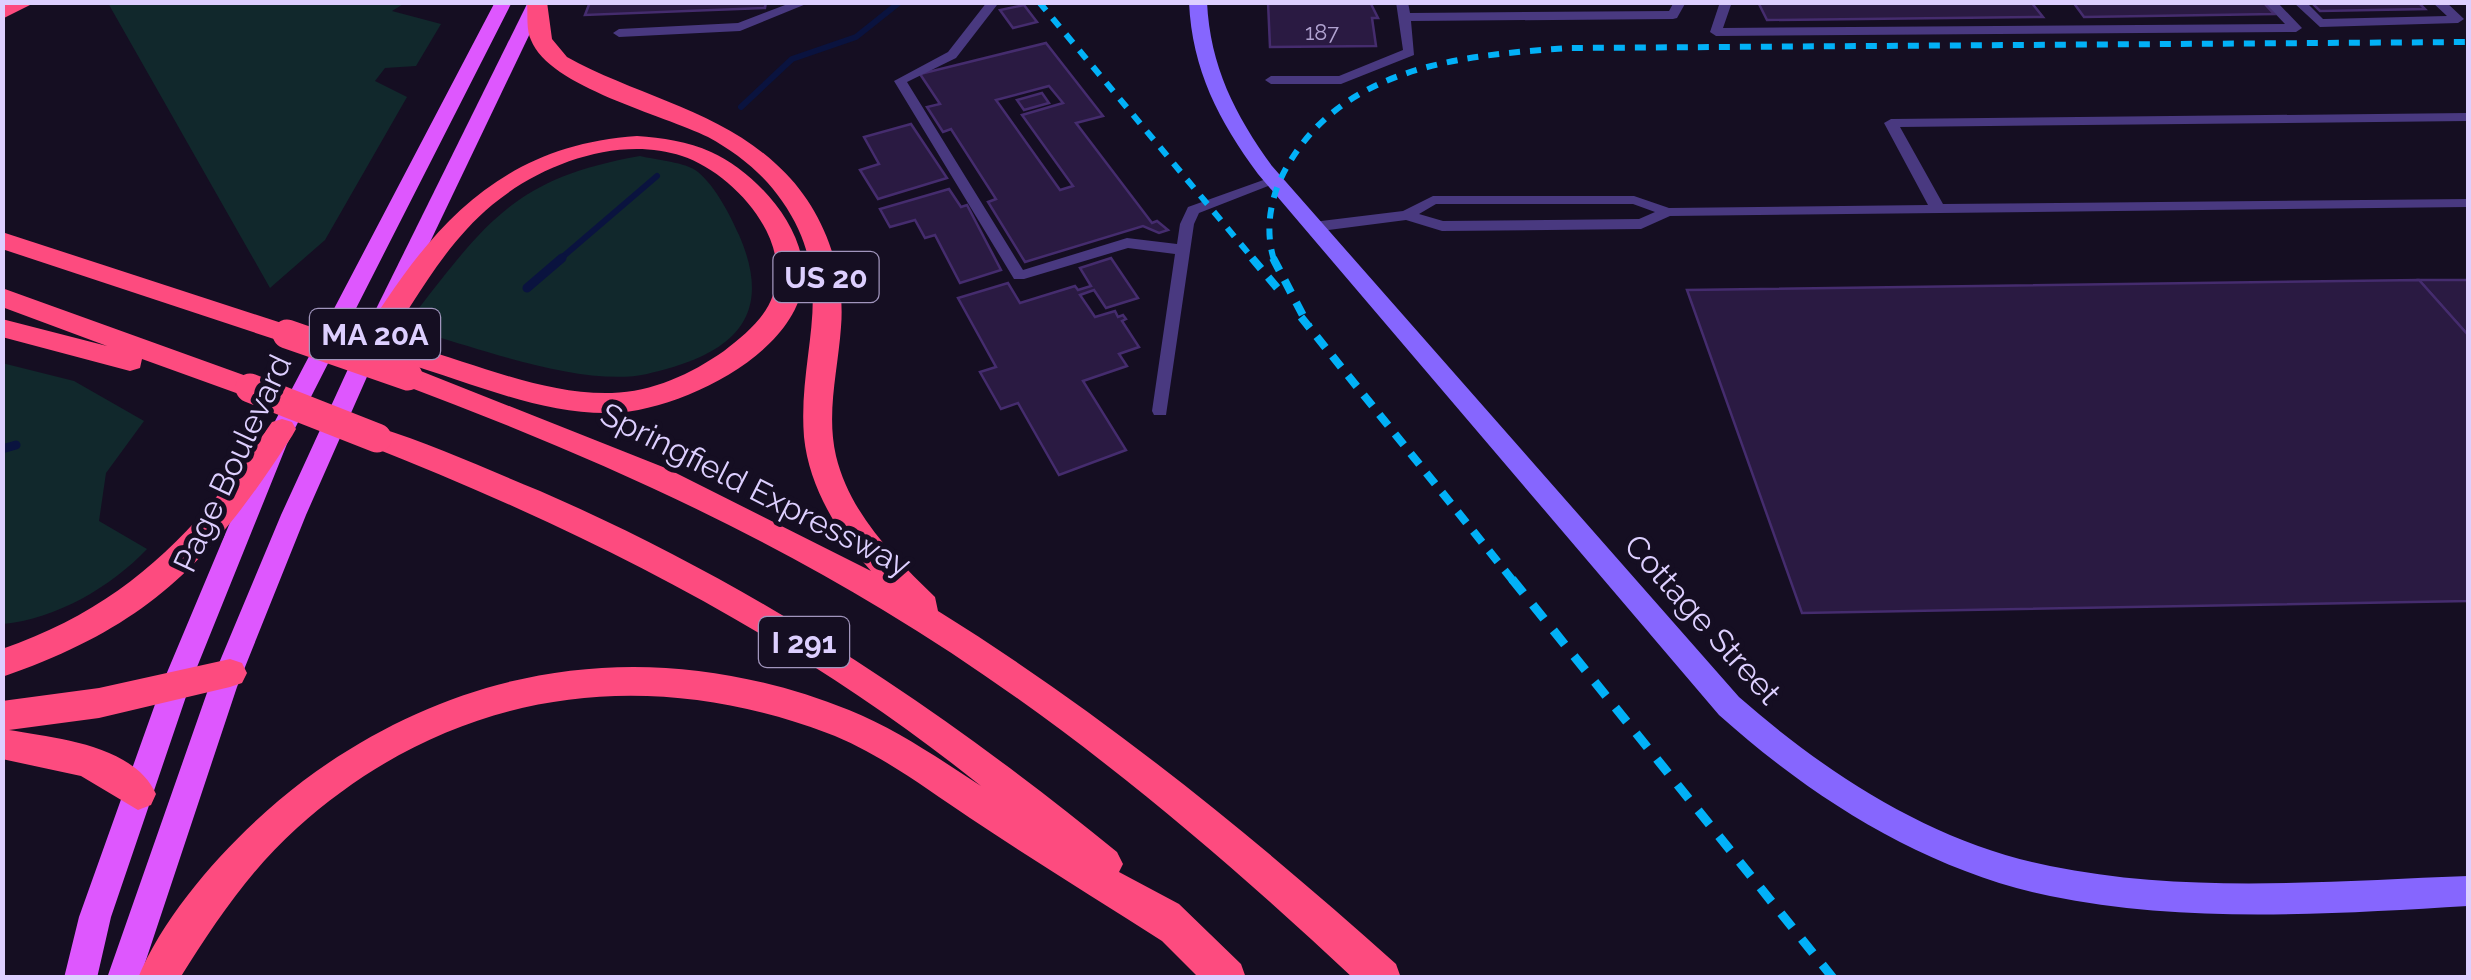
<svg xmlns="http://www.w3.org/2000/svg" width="2471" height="980" font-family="Raleway,sans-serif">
	<rect width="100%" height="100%" fill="#150e22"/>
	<g fill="#11282c">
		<polygon points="108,3 405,3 392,11 441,24 416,66 385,68 375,81 407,97 325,240 270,288"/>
		<path d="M 640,156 C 656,160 686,162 698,172 C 716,187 730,215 739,235 C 777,322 727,356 647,374 C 588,387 489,352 431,335 L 419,308 C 490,216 521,177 640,156 Z"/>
		<path d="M 2,363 L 74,381 L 144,421 L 106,473 L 99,521 L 147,549 C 111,587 56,619 3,624 Z"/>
	</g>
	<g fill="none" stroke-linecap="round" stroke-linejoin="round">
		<g stroke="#0a133f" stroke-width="6">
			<polyline points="741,107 792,59 856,37 900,2"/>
			<polyline points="559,260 657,176"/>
		</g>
		<g stroke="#0a133f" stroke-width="9">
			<polyline points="527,288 562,258"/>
			<polyline points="2,449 16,445"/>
		</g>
	</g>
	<g fill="#2a1a42" stroke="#452c6e" stroke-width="2.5" fill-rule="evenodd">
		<polygon points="590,2 766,2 765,8 585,15"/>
		<polygon points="1268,2 1370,2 1378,18 1372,18 1376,46 1270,47"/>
		<polygon points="1758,2 2031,2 2043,17 1767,20"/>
		<polygon points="2073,2 2263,2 2274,14 2084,17"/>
		<polygon points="2311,2 2418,2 2425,9 2320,11"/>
		<polygon points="1024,5 1037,22 1013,28 1000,10"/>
		<path d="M 1046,43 L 1103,116 L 1076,123 L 1152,223 L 1157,221 L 1168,230 L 1159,233 L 1143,226 L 1025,262 L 988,202 L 996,199 L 951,129 L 943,132 L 927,107 L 940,104 L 920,74 ZM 1049,86 L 1063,103 L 1022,115 L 1073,186 L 1060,190 L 996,100 Z"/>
		<polygon points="1042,93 1049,103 1024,110 1017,100"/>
		<polygon points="911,124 947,178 878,199 860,170 879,164 864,137"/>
		<polygon points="949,189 961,207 967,205 1001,270 960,283 935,235 925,238 915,220 890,227 880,209"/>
		<polygon points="1111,258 1138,298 1106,308 1094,290 1080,295 1095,317 1115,311 1118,317 1123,315 1126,319 1122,321 1139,347 1119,354 1127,366 1083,381 1126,450 1059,475 1018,403 1001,409 980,372 996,367 958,298 1008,283 1020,303 1075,286 1078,290 1091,286 1080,268"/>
		<polygon points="2419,280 2468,280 2468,335"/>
		<polygon points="2419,280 2468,335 2468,601 1802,613 1687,290"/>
	</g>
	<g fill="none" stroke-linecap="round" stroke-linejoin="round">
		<g fill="#493980" fill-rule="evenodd">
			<polygon points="793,2 811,2 740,31 619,37 613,33 619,29 738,23"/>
			<polygon points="987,2 997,5 956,58 907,82 1023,270 1127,238 1177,244 1180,224 1188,207 1269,178 1274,177 1281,181 1199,213 1194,224 1166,415 1154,415 1152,411 1175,254 1128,248 1024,279 1014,279 894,81 948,52"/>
			<polygon points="1396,2 1408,2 1410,13 1669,11 1674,2 1686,2 1677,18 1673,19 1411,21 1414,55 1341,84 1271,84 1265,80 1271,76 1339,76 1403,50"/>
			<polygon points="1720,2 1732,2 1723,28 2285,24 2264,2 2277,2 2302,28 2296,32 1716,36 1710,32"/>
			<polygon points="2293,2 2306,2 2323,19 2447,16 2432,2 2446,2 2464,19 2458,23 2320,27"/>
			<path d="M 2468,113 L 2468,121 L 1900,127 L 1943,204 L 2468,199 L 2468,207 L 1670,216 L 1641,229 L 1442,231 L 1406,220 L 1313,232 L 1306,227 L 1313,222 L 1403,211 L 1433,196 L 1634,196 L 1669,208 L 1928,205 L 1884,123 L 1891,119 ZM 1436,204 L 1633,204 L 1655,212 L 1639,219 L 1443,221 L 1419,214 Z"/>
		</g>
		<path fill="#8666fe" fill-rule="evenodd" d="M 1189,2 L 1207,2 C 1210,66 1235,115 1272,166 L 1739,697 C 1828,775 1933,843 2050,866 C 2186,894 2330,881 2468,876 L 2468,906 C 2332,914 2184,924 2050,896 C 1925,870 1813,799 1719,715 L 1258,174 C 1219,121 1192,70 1189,2 Z"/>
		<g fill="#de57fe" fill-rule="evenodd">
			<polygon points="495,2 512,2 287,444 191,682 111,917 97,978 64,978 79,917 163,682 263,444"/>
			<polygon points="528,2 545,2 398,309 387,316 379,314 376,309"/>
			<polygon points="370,337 381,345 306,515 237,687 140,978 107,978 209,687 281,515 359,345"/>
		</g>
		<g fill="#fd4b7f" fill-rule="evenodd">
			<polygon points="8,2 36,2 2,19 2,5"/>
			<path d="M 527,2 L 547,2 L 552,39 L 567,57 C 635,95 718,110 776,164 C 821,204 846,267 841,327 C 838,370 826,413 836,456 C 850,514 894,557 935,597 L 938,611 C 1102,713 1252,835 1396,964 L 1401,978 L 1353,978 C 1208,842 1054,713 883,610 C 730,517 566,446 398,383 L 394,376 L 408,366 L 668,469 L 871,571 C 838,534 809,487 804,437 C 797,350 840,284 782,201 C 764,174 737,153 708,137 C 664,115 549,87 531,40 C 526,30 528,14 527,2 Z"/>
			<path d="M 637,136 C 662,138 688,141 711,152 C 756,172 809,230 803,283 C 794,356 677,411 612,413 C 541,415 471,382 404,363 L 400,356 L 414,347 C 478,364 544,395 612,393 C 652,392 691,374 724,351 C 743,336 765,319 773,295 C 793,239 733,173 682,156 C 619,135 541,164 492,205 C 443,246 413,304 379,356 L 359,356 L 355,349 C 425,234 493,146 637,136 Z"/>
			<polygon points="2,232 297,328 300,334 297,340 277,340 2,249"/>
			<polygon points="2,288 260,381 264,388 250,398 142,359 140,368 130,371 2,337 2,319 107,346 2,307"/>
			<path d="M 282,419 L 292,422 L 296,429 L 292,436 C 210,563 147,627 2,677 L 2,649 C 129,605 198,530 272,422 Z"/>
			<path d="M 377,427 C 432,444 486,469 540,491 C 752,583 938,706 1117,852 L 1123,864 L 1119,872 L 1179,904 L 1241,964 L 1246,978 L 1199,978 L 1162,941 C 1098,900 1033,860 970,818 C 925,788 878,752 827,733 C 638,662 448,692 297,828 C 249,871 214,924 180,978 L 138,978 C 168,905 241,828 303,781 C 466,659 659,634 849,710 C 896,729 938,758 981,786 C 795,637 588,532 367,445 L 363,438 L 367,431 Z"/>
			<path d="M 230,659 L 242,663 L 247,673 L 242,683 L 230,687 L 99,718 L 9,730 C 56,738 134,745 156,794 L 151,805 L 138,810 L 81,776 L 2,759 L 2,701 L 99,688 Z"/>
		</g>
		<g stroke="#02b1f7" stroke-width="6" stroke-dasharray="11 10" stroke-linecap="butt">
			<polyline points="1039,2 1254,260"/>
			<path d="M 1274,260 C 1264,228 1271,193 1288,165 C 1346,65 1465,55 1570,48 L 2468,42"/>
		</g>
		<g stroke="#02b1f7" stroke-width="8" stroke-dasharray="14 11" stroke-linecap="butt">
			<polyline points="1252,258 1279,290"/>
			<polyline points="1273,258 1309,327"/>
			<polyline points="1301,317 1514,582"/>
		</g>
		<polyline stroke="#02b1f7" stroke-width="9" stroke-dasharray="18 15" stroke-linecap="butt" points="1512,579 1833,978"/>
		<g stroke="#fd4b7f" stroke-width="29">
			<polyline points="287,334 408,376"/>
			<polyline points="250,388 377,438"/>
		</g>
	</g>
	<g text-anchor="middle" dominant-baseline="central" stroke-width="10" stroke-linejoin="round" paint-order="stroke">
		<g font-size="22" fill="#b0a2d0">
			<text x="1322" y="32">187</text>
		</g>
		<g fill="#150e22" stroke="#a195bd" stroke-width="2.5">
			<rect x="773.5" y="252" width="105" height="50" rx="8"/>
			<rect x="310" y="309" width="130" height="50" rx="8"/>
			<rect x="759" y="617" width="90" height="50" rx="8"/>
		</g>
		<g font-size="30" font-weight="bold" fill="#ddcfff">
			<text x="826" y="277">US 20</text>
			<text x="375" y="334">MA 20A</text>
			<text x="804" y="642">I 291</text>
		</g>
		<g font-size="32" fill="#ddcfff" stroke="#150e22">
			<text transform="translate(232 463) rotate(-65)">Page Boulevard</text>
			<text transform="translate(756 489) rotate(27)">Springfield Expressway</text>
			<text transform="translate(1703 619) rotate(48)">Cottage Street</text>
		</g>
	</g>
	<rect width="2471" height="980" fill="none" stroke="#ddcfff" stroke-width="10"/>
</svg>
